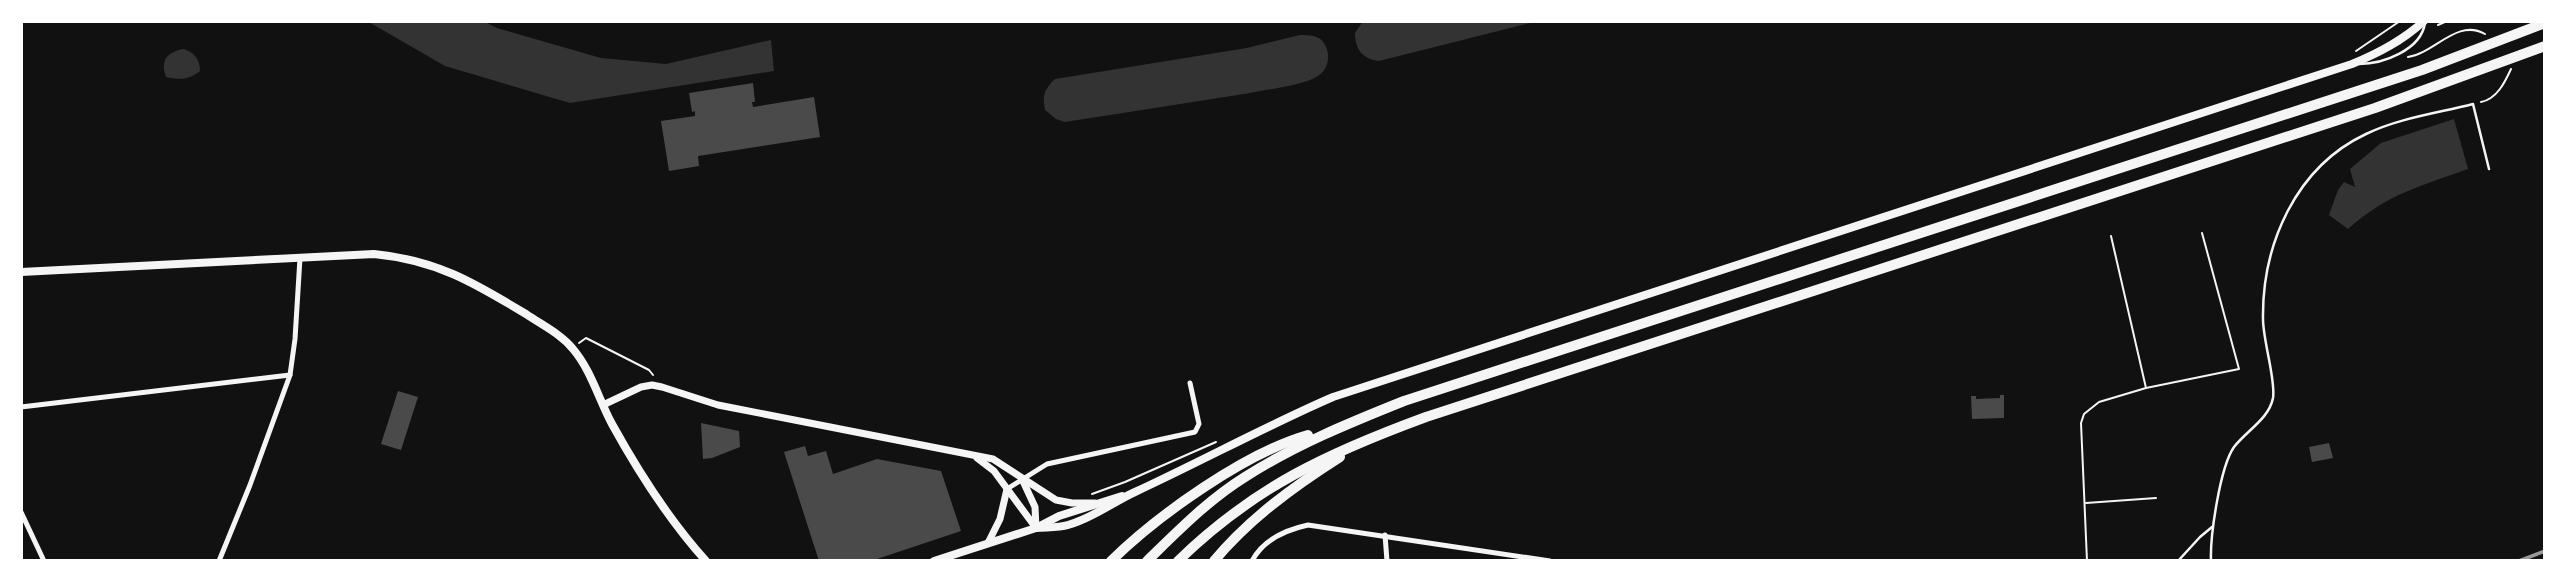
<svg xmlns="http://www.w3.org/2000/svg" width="2566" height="582" font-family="Arial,sans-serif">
	<rect width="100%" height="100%" fill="#111"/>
	<g fill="#333">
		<polygon points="367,21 483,21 497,28 601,58 666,64 771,40 774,71 570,103 445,66"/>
		<path d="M 1363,21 L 1538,21 L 1379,61 C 1363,59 1355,50 1355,33 Z"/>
		<path d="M 1300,35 C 1309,35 1319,35 1324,43 C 1331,54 1329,69 1318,76 C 1302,86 1269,89 1250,93 C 1189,103 1127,112 1065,122 L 1056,119 L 1045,110 C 1042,95 1044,90 1055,79 L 1247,48 Z"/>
		<path d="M 184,49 C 195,53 200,60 200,71 C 189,80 179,80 166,77 C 160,60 167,52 184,49 Z"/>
		<path d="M 2454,119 L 2468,169 C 2421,186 2387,194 2348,229 L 2329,215 L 2338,190 L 2344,182 L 2355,187 L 2350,169 L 2381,143 Z"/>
	</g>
	<g fill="#4a4a4a">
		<polygon points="753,83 755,102 752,102 753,107 814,97 820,137 698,156 699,166 669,171 661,121 695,116 695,111 692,112 689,93"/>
		<polygon points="398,391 418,397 401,450 381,444"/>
		<polygon points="2000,395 2004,395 2004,418 1972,419 1971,396 1976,396 1976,399 2000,398"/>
		<polygon points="701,423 739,431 740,447 712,458 703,459"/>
		<polygon points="2329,443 2333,458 2312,462 2309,447"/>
		<polygon points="805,446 808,456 826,451 833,474 877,459 941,471 961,531 871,561 819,561 784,452"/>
	</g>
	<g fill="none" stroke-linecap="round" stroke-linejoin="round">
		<g stroke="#f5f5f5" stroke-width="2">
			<polyline points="2438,25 2447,21"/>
			<polyline points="2356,51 2400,21"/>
			<path d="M 2408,57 C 2435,53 2457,18 2485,34"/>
			<path d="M 2481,102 C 2497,99 2505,82 2511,69"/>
			<polyline points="2111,236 2146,388"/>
			<polyline points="579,343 586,338 649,370 653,375"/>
			<polyline points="1092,494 1125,482 1216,442"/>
			<polyline points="2086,503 2156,498"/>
			<polyline points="2087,561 2081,423 2084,414 2099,402 2146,388 2239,369 2202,233"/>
		</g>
		<g stroke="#f5f5f5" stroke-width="2.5">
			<path d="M 2359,64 C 2383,64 2421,50 2425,23"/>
			<polyline points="2178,561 2200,537 2212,527"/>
			<path d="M 2211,561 C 2210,536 2220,467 2234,447 C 2246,431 2269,419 2273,398 C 2276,380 2263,341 2263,319 C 2262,244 2296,167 2366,134 C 2399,118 2438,113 2473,104 L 2489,169"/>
		</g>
		<g stroke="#f5f5f5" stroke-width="5">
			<polyline points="21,407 290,375"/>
			<polyline points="1007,489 1047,464 1195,432 1199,424 1190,383"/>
			<polyline points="21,512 44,561"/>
			<polyline points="1385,535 1387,561"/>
			<polyline points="219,561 250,485 290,375 295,339 300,258"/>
			<path d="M 1252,561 C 1263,540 1285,530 1308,525 L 1550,561"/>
		</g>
		<g stroke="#f5f5f5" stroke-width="7">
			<polyline points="603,405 641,387 652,385 662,387 718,405 993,459 1056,500 1072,503 1095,503"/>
			<polyline points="977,458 994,471 1036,528"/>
			<polyline points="1022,479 1035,507 1036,528"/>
			<polyline points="988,543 1000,519 1007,489"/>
		</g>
		<g stroke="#f5f5f5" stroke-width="8">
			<path d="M 21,272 L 374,254 C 436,260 473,282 526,314 C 542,325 561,334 573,349 C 591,370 599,400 612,424 C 639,473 669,520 706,561"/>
			<path d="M 1036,528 C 1047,527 1058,528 1068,525 C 1093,518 1113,502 1135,492 C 1202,461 1266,426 1333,397 L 2352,64 C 2379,53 2402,41 2424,21"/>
			<polyline points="934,561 1036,528 1059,516 1122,496"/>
		</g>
		<g stroke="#f5f5f5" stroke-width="10">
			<path d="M 1111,561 C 1158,515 1245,453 1308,435"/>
			<path d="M 1147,561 C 1178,531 1208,500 1245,477 C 1295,445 1349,423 1404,401 L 2422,70 L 2545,23"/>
			<path d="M 1178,561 C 1254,487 1328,453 1426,417 L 2375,108 L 2545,46"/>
			<path d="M 1214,561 C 1249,519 1293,487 1340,457"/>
		</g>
		<polyline stroke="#9a9a9a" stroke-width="3.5" points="2519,561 2545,551"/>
	</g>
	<rect width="2566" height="582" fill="none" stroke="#ffffff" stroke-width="46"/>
</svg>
